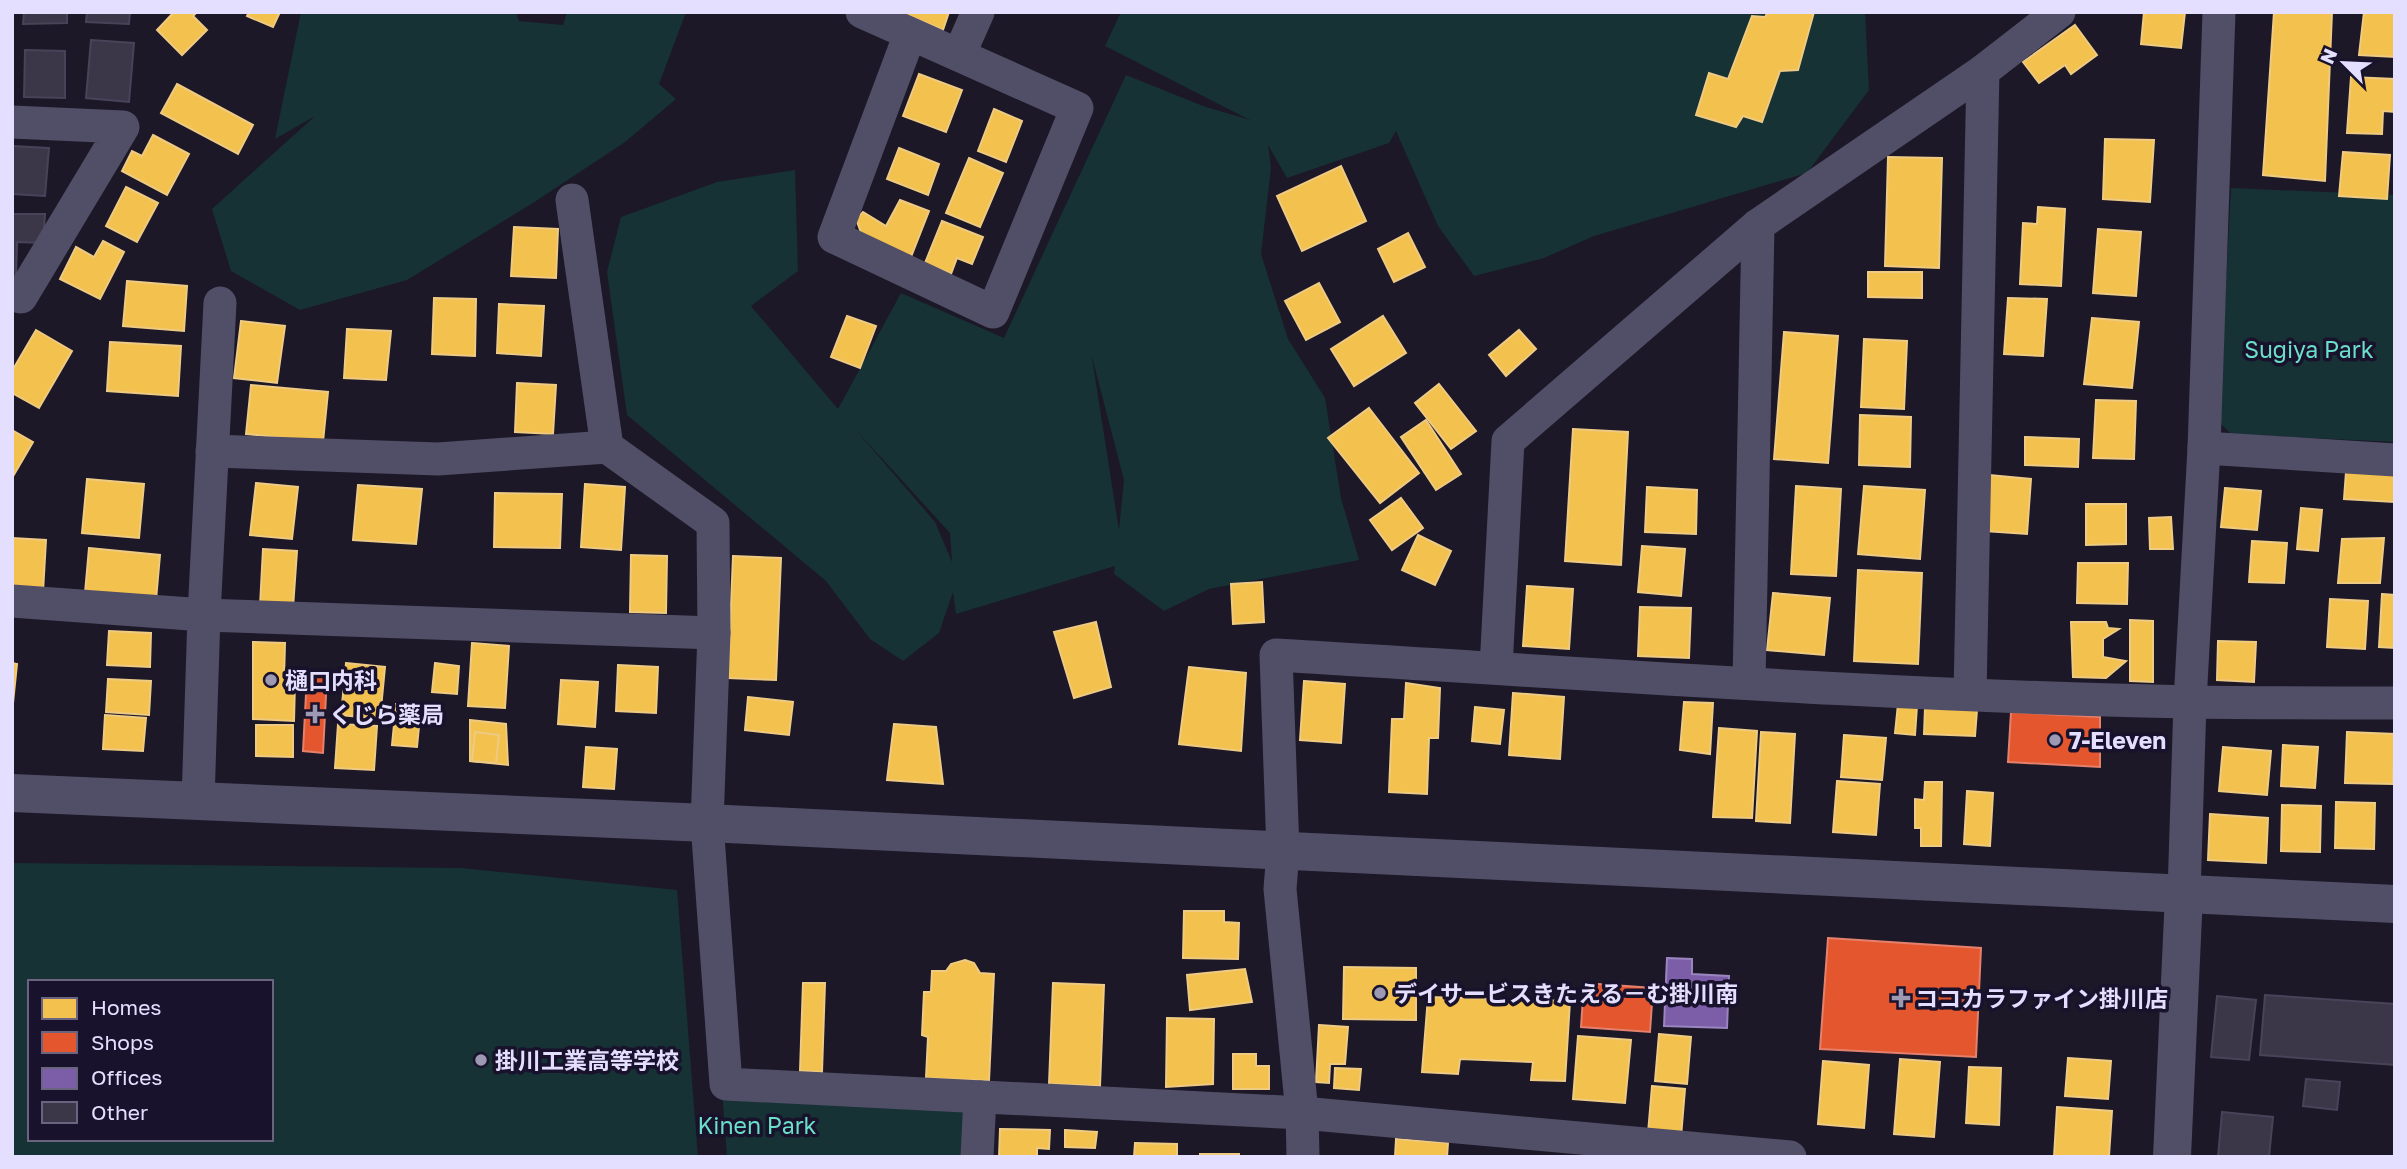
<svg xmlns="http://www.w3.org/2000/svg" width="2407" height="1169" font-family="'Golos Text','Noto Sans JP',sans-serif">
	<rect width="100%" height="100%" fill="#1c1827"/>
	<g fill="#163235" fill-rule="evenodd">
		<polygon points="301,12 516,12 519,21 563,25 567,12 686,12 659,84 676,99 625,142 536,201 407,280 300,310 231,271 212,209 315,116 275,139"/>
		<path d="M 1121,12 L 1865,12 L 1869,90 L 1807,173 L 1594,236 L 1544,258 L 1474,276 L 1438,226 L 1396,131 L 1389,143 L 1287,178 L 1268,145 L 1271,168 L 1261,254 L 1288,339 L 1325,398 L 1341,498 L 1359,560 L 1209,589 L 1164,611 L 1114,574 L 1115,566 L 956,614 L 953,592 L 939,633 L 903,661 L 870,639 L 826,581 L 627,415 L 607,272 L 621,217 L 717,182 L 795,170 L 798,271 L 751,306 L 838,409 L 901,293 L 1004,338 L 1126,75 L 1203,106 L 1250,120 L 1105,46 ZM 1092,357 L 1124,480 L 1119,530 L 1092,358 ZM 855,429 L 950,533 L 952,562 L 935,522 Z"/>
		<polygon points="2231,188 2395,195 2395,442 2231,434 2219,422"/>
		<path d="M 12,863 L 461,868 L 677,890 L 698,1157 L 12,1157 ZM 30,982 L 271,982 L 271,1139 L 30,1139 Z"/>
		<polygon points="722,1091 980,1097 976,1157 727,1157"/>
	</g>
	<g fill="#f2c14e" stroke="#eeca83" stroke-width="2">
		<polygon points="174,12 197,12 193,16 207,30 182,55 157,30"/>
		<polygon points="249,12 280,12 273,27 247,16"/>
		<polygon points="900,12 949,12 943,30"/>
		<polygon points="1768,12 1814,12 1798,70 1780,71 1762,122 1743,116 1736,127 1696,115 1709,73 1728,79 1752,16 1765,17"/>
		<polygon points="2144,12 2185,12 2181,48 2141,44"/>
		<polygon points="2274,12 2332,12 2325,181 2263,175"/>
		<polygon points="2364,12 2395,12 2395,57 2359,55"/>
		<polygon points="2075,25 2097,55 2071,74 2065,65 2039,83 2023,62"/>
		<polygon points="919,74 962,90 946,132 903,116"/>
		<polygon points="2351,77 2395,79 2395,112 2383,111 2382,134 2347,133"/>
		<polygon points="177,84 253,125 238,154 161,113"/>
		<polygon points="994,109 1022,121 1006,162 978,151"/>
		<polygon points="153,135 189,154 167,195 122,171 132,151 142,156"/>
		<polygon points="2105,139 2154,140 2150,202 2103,199"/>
		<polygon points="899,148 939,164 928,195 887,179"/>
		<polygon points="2343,152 2390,155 2387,199 2339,196"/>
		<polygon points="1888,157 1942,158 1939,268 1885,266"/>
		<polygon points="969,158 1003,173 980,227 946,213"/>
		<polygon points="1341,166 1366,221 1302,251 1277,196"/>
		<polygon points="126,187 158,203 137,242 106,226"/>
		<polygon points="900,200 929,211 909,262 866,246 856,219 863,212 886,226"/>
		<polygon points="2038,207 2065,209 2061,286 2020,284 2023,223 2037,224"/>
		<polygon points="942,221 983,237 972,264 957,258 951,274 925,263"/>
		<polygon points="514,227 558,229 556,278 511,276"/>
		<polygon points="2098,229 2141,232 2136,296 2093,293"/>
		<polygon points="1408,233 1425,267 1394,282 1378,249"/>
		<polygon points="103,241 124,252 100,299 60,279 76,247 94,257"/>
		<polygon points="1868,272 1922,272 1922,298 1868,297"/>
		<polygon points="127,281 187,286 184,331 123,326"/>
		<polygon points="1319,283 1340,322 1306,340 1285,301"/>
		<polygon points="434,298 476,299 475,356 432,354"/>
		<polygon points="2008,298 2047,299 2043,356 2004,354"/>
		<polygon points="499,304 544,306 541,356 497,353"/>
		<polygon points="847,316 876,326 860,368 831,357"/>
		<polygon points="1383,316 1406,353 1354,386 1331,349"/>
		<polygon points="2092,318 2139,322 2132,388 2084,384"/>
		<polygon points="241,321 285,326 277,383 234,378"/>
		<polygon points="347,329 391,331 386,380 344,378"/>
		<polygon points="36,330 72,351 39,408 12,393 12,371"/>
		<polygon points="1519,330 1536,349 1506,376 1489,355"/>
		<polygon points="1784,332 1838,336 1828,463 1774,459"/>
		<polygon points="1864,339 1907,341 1904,409 1861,407"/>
		<polygon points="110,342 181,346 178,396 107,391"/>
		<polygon points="517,383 556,385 553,434 515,432"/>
		<polygon points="1439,384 1476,431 1451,449 1415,403"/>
		<polygon points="251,385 328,392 323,442 246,434"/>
		<polygon points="2096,400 2136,401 2134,459 2093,458"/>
		<polygon points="1369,408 1419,473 1380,503 1328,438"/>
		<polygon points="1860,415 1911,417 1910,467 1859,465"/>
		<polygon points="1426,420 1461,474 1436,490 1401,437"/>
		<polygon points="1573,429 1628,432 1621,565 1565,561"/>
		<polygon points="12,430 33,442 12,478"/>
		<polygon points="2025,437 2079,439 2078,467 2025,465"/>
		<polygon points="2346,472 2395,475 2394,502 2344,499"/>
		<polygon points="1989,475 2031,479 2027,534 1985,531"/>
		<polygon points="87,479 144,484 139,538 82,533"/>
		<polygon points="256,483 298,487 292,539 250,535"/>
		<polygon points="585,484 625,487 621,550 581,547"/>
		<polygon points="358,485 422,489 416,544 353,540"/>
		<polygon points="1796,486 1841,489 1836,576 1791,574"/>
		<polygon points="1864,486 1925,490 1920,559 1858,554"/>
		<polygon points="1647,487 1697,490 1696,534 1645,532"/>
		<polygon points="2225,488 2261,491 2257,530 2221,527"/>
		<polygon points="495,493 562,494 560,548 494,547"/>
		<polygon points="1401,498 1423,528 1392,550 1370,520"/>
		<polygon points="2086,504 2126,504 2126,544 2086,545"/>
		<polygon points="2301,508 2322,510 2318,551 2297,549"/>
		<polygon points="2171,517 2173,549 2150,549 2149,518"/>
		<polygon points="1418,535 1451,551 1435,585 1402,570"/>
		<polygon points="12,538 46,540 43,592 12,591"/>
		<polygon points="2384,538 2380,583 2338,583 2342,539"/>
		<polygon points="2252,541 2287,543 2284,583 2249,582"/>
		<polygon points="1642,546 1685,549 1681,596 1638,592"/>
		<polygon points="89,548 160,555 156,600 85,593"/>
		<polygon points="263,549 297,551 293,608 260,606"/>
		<polygon points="631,555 667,556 666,613 630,612"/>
		<polygon points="733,556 781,558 776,680 728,678"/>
		<polygon points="2078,563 2128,563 2127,604 2077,603"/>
		<polygon points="1858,570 1922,573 1918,664 1854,661"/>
		<polygon points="1262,582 1264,622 1233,624 1231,584"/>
		<polygon points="1527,586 1573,589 1569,649 1523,646"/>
		<polygon points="1773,593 1830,598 1824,655 1767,650"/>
		<polygon points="2382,594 2395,595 2395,648 2379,647"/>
		<polygon points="2330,599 2368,601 2365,649 2327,647"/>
		<polygon points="1640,607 1691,608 1689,658 1638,656"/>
		<polygon points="2130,620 2153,621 2153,682 2130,681"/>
		<polygon points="1096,622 1111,687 1074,698 1054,632"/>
		<polygon points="2071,622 2106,622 2108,628 2119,629 2103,639 2103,657 2126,661 2106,678 2073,677"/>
		<polygon points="109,631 151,633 150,667 107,665"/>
		<polygon points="2218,641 2256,642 2254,682 2217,680"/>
		<polygon points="253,642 285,643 284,678 295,682 294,721 253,719"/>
		<polygon points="472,643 509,646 505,708 468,706"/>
		<polygon points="12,663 17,664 12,713"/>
		<polygon points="346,663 385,667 380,719 341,715"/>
		<polygon points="435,663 459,666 457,694 432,692"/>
		<polygon points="618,665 658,667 656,713 616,711"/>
		<polygon points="1189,667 1246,673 1241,751 1179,744"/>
		<polygon points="108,679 151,681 149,715 106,712"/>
		<polygon points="561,680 598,682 595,727 558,724"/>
		<polygon points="1304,681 1345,684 1341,743 1300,740"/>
		<polygon points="1406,683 1440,688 1438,738 1429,738 1427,794 1389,792 1392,719 1404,719"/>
		<polygon points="1513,693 1564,697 1560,759 1509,755"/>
		<polygon points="748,697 793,702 789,735 745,730"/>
		<polygon points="1684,702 1713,703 1710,754 1680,750"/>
		<polygon points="396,704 421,706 417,747 392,745"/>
		<polygon points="1898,704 1917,706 1915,735 1895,733"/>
		<polygon points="1475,707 1504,710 1500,744 1472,741"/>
		<polygon points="1925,708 1977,710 1975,736 1924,734"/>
		<polygon points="105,715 146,718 143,751 103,749"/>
		<polygon points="470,720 506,724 508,765 470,761"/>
		<polygon points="338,724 377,726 374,770 335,768"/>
		<polygon points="894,724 936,727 943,784 887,780"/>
		<polygon points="256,725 293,725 293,757 256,756"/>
		<polygon points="1719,728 1757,731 1752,818 1713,817"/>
		<polygon points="475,732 499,735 496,763 472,761"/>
		<polygon points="1761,732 1795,734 1790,823 1756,821"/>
		<polygon points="2347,732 2395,734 2393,784 2345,783"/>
		<polygon points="1844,735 1886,738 1882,780 1841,777"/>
		<polygon points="2283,745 2318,747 2315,788 2281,786"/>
		<polygon points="586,747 617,749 614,789 583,787"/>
		<polygon points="2223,747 2271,751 2267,795 2219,791"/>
		<polygon points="1837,781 1880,784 1876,835 1833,832"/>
		<polygon points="1925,782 1942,782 1941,846 1921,846 1921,828 1915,828 1915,799 1924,800"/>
		<polygon points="1967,791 1993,793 1990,846 1964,844"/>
		<polygon points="2336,802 2375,803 2374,849 2335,848"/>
		<polygon points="2282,805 2321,806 2320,852 2281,851"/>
		<polygon points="2210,814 2268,818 2266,863 2208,860"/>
		<polygon points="1184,911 1224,911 1224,922 1239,923 1238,959 1183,958"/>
		<polygon points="965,960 974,963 980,973 994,974 989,1081 926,1078 928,1037 922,1035 924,992 931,992 932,971 946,971 951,964"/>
		<polygon points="1344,967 1416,968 1416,1020 1343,1019"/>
		<polygon points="1245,969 1252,1002 1190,1010 1187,975"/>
		<polygon points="803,983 825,983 822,1072 800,1071"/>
		<polygon points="1053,983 1104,985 1100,1086 1049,1084"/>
		<polygon points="1428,997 1570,1001 1565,1081 1531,1080 1533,1062 1460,1059 1458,1074 1422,1072"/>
		<polygon points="1167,1018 1214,1019 1213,1084 1166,1087"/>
		<polygon points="1319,1025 1348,1027 1345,1064 1330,1064 1329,1083 1316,1082"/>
		<polygon points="1659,1034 1691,1037 1687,1084 1655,1081"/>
		<polygon points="1578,1036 1631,1040 1625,1103 1573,1099"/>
		<polygon points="1233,1054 1256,1054 1256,1066 1269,1066 1269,1089 1233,1089"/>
		<polygon points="2068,1058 2111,1061 2108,1099 2065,1096"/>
		<polygon points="1900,1059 1940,1062 1934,1137 1894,1134"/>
		<polygon points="1823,1061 1869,1065 1864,1128 1818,1124"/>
		<polygon points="1969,1067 2001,1068 1999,1125 1966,1123"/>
		<polygon points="1335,1068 1361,1069 1359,1090 1334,1088"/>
		<polygon points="1652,1086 1685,1089 1681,1137 1648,1133"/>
		<polygon points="2057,1107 2112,1111 2109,1156 2054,1157"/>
		<polygon points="1000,1129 1050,1130 1049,1149 1037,1148 1037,1157 999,1157"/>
		<polygon points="1065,1130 1097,1132 1095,1148 1065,1147"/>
		<polygon points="1396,1139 1448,1143 1447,1157 1395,1157"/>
		<polygon points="1135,1143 1177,1144 1177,1157 1134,1157"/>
		<rect x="1200" y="1154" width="39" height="3"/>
	</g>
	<g fill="#e4572e" stroke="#e4806c" stroke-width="2">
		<polygon points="307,675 327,676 323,753 303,751"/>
		<polygon points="2011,712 2100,717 2100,767 2008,762"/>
		<polygon points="1828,938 1981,948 1976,1057 1820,1049"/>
		<polygon points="1584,983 1653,988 1650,1032 1581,1027"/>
	</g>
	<polygon fill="#7b5ea7" stroke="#9a85c1" stroke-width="2" points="1667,958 1692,959 1692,974 1729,976 1727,1028 1664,1026"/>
	<g fill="#3b3748" stroke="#494359" stroke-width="2">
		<polygon points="24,12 67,12 67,23 23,24"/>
		<polygon points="87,12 130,12 129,24 86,22"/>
		<polygon points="91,40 134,43 129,102 86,98"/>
		<polygon points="25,50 65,51 65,98 24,97"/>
		<polygon points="12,146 49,148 45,196 12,194"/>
		<polygon points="12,214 45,214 43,243 17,242 16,277 12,277"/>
		<polygon points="2265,995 2395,1004 2395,1065 2260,1055"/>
		<polygon points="2217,996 2256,1000 2249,1060 2211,1057"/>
		<polygon points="2306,1079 2340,1082 2337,1110 2303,1106"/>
		<polygon points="2222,1112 2273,1117 2269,1157 2218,1157"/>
	</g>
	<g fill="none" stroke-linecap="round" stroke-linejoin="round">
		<g stroke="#514e67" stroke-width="33">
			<path d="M 862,12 C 934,44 1005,76 1077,108 L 993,312 L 834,237 L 910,34"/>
			<polyline points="959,55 978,12"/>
			<polyline points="12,122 123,127 21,297"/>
			<polyline points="572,200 607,447 713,523 714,633 707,823 726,1084 1302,1113 1790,1157"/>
			<polyline points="2204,448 2395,460"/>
			<polyline points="212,451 438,459 607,447"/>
			<polyline points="12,601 204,615 714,633"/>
			<polyline points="1496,668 1508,441 1758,225 1983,71 2059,12"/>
			<polyline points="1749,683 1758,225"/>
			<polyline points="1970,694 1983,71"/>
			<polyline points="198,801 204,615 220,303"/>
			<polyline points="2184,894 2190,702 2204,448 2219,12"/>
			<polyline points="977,1157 980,1097"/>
			<path d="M 1303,1157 L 1302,1113 L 1280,889 L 1283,851 L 1276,655 C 1581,673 1888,696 2192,702 C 2260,703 2327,703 2395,703"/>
		</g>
		<g stroke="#514e67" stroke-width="38">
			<polyline points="12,793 707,823 2395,904"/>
			<polyline points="2172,1157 2184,894"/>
		</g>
	</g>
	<g fill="#9e99b3" stroke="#19122d" stroke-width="2.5">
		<circle cx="271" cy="680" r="7"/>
		<path d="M311.5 703.5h7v7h7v7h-7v7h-7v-7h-7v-7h7z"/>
		<circle cx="2055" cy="740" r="7"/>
		<circle cx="1380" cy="993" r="7"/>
		<path d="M1897.5 987.5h7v7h7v7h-7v7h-7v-7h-7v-7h7z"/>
		<circle cx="481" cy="1060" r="7"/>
	</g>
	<g text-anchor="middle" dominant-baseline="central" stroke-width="7" stroke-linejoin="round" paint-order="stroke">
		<g font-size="23" fill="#6adfc9" stroke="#19122d">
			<text x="2309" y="349">Sugiya Park</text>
			<text x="757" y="1125">Kinen Park</text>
		</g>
		<g font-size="23" font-weight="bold" fill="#e4dffe" stroke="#19122d" text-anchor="start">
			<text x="285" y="680">樋口内科</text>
			<text x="329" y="714">くじら薬局</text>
			<text x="2069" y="740">7-Eleven</text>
			<text x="1394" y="993">デイサービスきたえる－む掛川南</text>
			<text x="1915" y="998">ココカラファイン掛川店</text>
			<text x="495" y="1060">掛川工業高等学校</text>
		</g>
	</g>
	<rect width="2407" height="1169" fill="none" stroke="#e4dffe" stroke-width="28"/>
	<rect x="28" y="980" width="245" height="161" fill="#19122d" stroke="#6a6481" stroke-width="2"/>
	<rect x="42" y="998" width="35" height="21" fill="#f2c14e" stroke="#6a6481" stroke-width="2"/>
	<text x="91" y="1015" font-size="21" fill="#e4dffe">Homes</text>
	<rect x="42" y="1032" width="35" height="21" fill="#e4572e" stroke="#6a6481" stroke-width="2"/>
	<text x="91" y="1050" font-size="21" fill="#e4dffe">Shops</text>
	<rect x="42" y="1068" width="35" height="21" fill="#7b5ea7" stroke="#6a6481" stroke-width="2"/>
	<text x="91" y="1085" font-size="21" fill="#e4dffe">Offices</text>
	<rect x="42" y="1102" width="35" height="21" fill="#3b3748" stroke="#6a6481" stroke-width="2"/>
	<text x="91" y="1120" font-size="21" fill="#e4dffe">Other</text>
	<g transform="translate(2344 63) rotate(294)" stroke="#19122d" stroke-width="5" paint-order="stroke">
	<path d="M0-5L12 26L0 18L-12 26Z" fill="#e4dffe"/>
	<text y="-10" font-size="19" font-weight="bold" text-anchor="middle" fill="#e4dffe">N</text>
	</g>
</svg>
